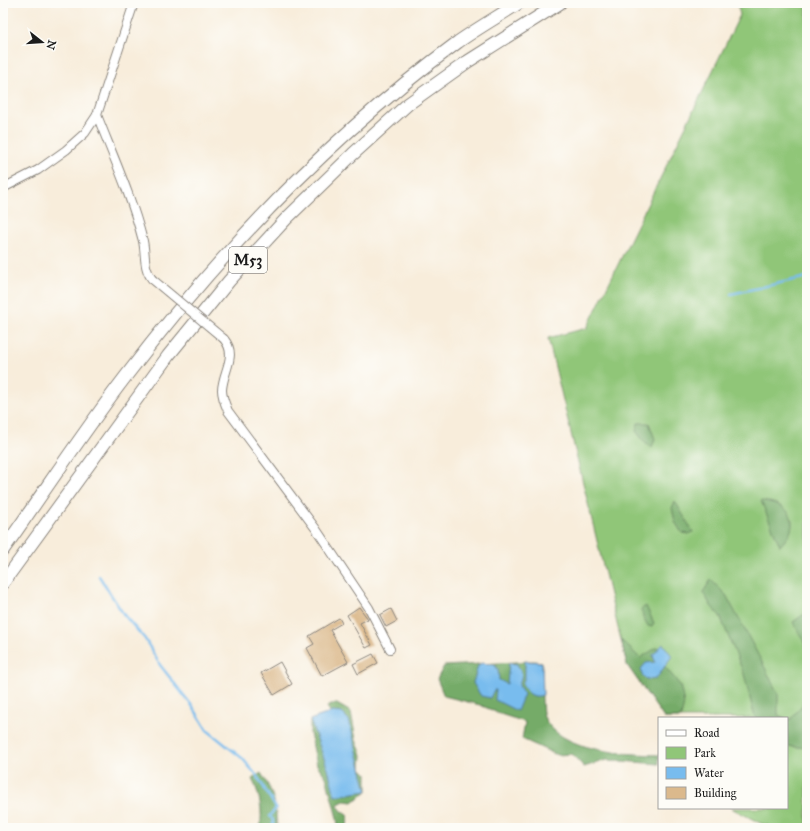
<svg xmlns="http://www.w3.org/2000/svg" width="810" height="831" font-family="'IM FELL Great Primer',serif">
	<rect width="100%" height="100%" fill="#fdfcf7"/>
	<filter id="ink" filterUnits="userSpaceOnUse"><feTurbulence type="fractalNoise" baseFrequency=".025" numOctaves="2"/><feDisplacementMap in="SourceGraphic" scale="8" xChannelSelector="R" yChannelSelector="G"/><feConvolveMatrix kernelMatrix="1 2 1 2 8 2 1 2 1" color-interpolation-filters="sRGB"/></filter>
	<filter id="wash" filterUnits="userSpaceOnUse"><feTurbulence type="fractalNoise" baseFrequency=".012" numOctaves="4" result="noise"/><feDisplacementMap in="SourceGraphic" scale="16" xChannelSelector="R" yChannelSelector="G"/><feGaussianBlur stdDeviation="0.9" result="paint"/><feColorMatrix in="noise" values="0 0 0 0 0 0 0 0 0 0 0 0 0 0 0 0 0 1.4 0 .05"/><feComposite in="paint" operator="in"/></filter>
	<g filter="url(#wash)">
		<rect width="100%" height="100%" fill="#f8eddb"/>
		<polygon fill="#90c678" stroke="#56714a" points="737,3 807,3 807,828 778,828 762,824 731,808 787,808 787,718 664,718 627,665 548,338 587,328 740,15"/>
		<g fill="#74ab68" stroke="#486442">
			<polygon points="638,423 649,423 655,439 652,447 646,444 636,431"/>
			<polygon points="675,501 693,532 689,534 682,533 675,522 672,508"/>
			<path d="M 761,501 C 778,502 799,511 790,533 C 788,538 783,542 780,546 Z"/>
			<polygon points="711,580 726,595 762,662 778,694 778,715 785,718 755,718 744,674 720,616 711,606 703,592"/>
			<polygon points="646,606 654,623 652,627 648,626 643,617 641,609"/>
			<polygon points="807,612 807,648 793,622"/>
			<polygon points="621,640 640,658 656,648 662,648 662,663 680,685 684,703 681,718 664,718 627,665"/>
			<path d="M 534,661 L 542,662 C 542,673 541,710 544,717 C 560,752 626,754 659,755 L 659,764 L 607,760 L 584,767 L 572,754 L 557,755 L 522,739 L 525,722 L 503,715 L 480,705 L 444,696 L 437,679 L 444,666 Z"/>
			<polygon points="807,692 807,748 787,746 787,719 790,720 802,705"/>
			<polygon points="331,704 337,704 351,712 356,740 362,755 361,768 367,774 367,791 353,802 344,801 337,805 343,812 348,816 347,828 338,828 337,818 326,777 317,765 310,733 310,720 331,713 327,707"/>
			<path d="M 261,773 C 274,793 276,804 277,828 L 260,828 C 263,812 260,794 252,779 Z"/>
		</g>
		<g fill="#78bcee" stroke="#4a6c85">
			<polygon points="663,644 672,656 656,679 647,680 642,675 641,669 646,663 655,662 653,655"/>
			<path d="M 525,661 L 542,662 L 543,695 C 532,699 528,693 522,684 L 525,677 Z"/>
			<polygon points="481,663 495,665 498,670 499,680 507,684 509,663 517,664 522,674 519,686 524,694 517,711 495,700 496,690 494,690 490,698 481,696 473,683 478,666"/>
			<polygon points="332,712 342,713 349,720 367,791 335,796 328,769 310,720"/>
		</g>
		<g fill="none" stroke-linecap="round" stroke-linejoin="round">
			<g stroke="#78bcee" stroke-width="2.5">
				<polyline points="731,294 807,277"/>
				<polyline points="99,576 124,615 145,639 160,665 193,707 207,730 242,758 257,776 276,808 270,816 273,820 273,828"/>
			</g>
		</g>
		<g id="blocks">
			<g fill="#dbb98c">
				<polygon points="359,607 368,619 360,623 372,645 366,648 347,615"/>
				<polygon points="391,609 397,621 386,627 380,615"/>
				<polygon points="339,618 342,623 330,630 348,662 322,676 307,648 314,644 309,636"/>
				<polygon points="373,654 378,663 358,674 353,664"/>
				<polygon points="280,662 292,684 274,695 261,673"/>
			</g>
		</g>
	</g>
	<g filter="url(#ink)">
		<use href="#blocks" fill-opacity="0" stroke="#8a847c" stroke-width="1"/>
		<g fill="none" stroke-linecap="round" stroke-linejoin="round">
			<g stroke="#8a847c" stroke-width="10">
				<g id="minor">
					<path d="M 97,115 C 113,156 132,198 143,241 C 146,255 143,268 152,279"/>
					<polyline points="3,188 38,170 66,150 85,133 97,115 134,3"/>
					<path d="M 224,339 C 238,356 223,370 222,390 C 222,397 225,404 228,411 L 316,529 L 369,608 L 390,649"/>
				</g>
			</g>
			<g stroke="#8a847c" stroke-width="14">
				<g id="highway">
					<path d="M 3,550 C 44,492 83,432 126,376 C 221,251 332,135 458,42 C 478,28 499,16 519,3"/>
					<polyline points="3,583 168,356 229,281 286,219 353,154 408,104 467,62 560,3"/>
				</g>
			</g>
			<use href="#minor" stroke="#fff" stroke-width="8"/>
			<use href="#highway" stroke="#fff" stroke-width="12"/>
			<g stroke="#8a847c" stroke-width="10" stroke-linecap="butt">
				<polyline id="minor-bridge" points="152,279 224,339"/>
			</g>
			<use href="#minor-bridge" stroke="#fff" stroke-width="8"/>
		</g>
	</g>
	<g text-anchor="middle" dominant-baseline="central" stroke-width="4" stroke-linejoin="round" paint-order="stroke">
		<rect fill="#fdfcf7" stroke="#605f5e" stroke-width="1" x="229" y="247" width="38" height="26" rx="3"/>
		<g font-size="15" font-weight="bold" fill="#1c1c1c">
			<text x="248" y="260">M53</text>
		</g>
	</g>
	<rect width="810" height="831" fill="none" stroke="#fdfcf7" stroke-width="16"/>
	<rect x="658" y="717" width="130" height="92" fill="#fdfcf7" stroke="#a3a29f"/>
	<rect x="666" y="730" width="20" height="6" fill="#ffffff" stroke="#a3a29f"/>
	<text x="694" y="737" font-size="12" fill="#1c1c1c">Road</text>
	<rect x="666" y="747" width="20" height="12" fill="#90c678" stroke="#a3a29f"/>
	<text x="694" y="757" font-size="12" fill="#1c1c1c">Park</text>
	<rect x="666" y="767" width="20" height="12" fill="#78bcee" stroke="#a3a29f"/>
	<text x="694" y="777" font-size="12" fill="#1c1c1c">Water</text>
	<rect x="666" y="787" width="20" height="12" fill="#dbb98c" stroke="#a3a29f"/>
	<text x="694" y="797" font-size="12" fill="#1c1c1c">Building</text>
	<g transform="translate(42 42) rotate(107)" stroke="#fdfcf7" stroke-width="3" paint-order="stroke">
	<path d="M0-3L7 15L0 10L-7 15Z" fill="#1c1c1c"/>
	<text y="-6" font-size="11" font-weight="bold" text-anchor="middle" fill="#1c1c1c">N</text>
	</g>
</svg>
